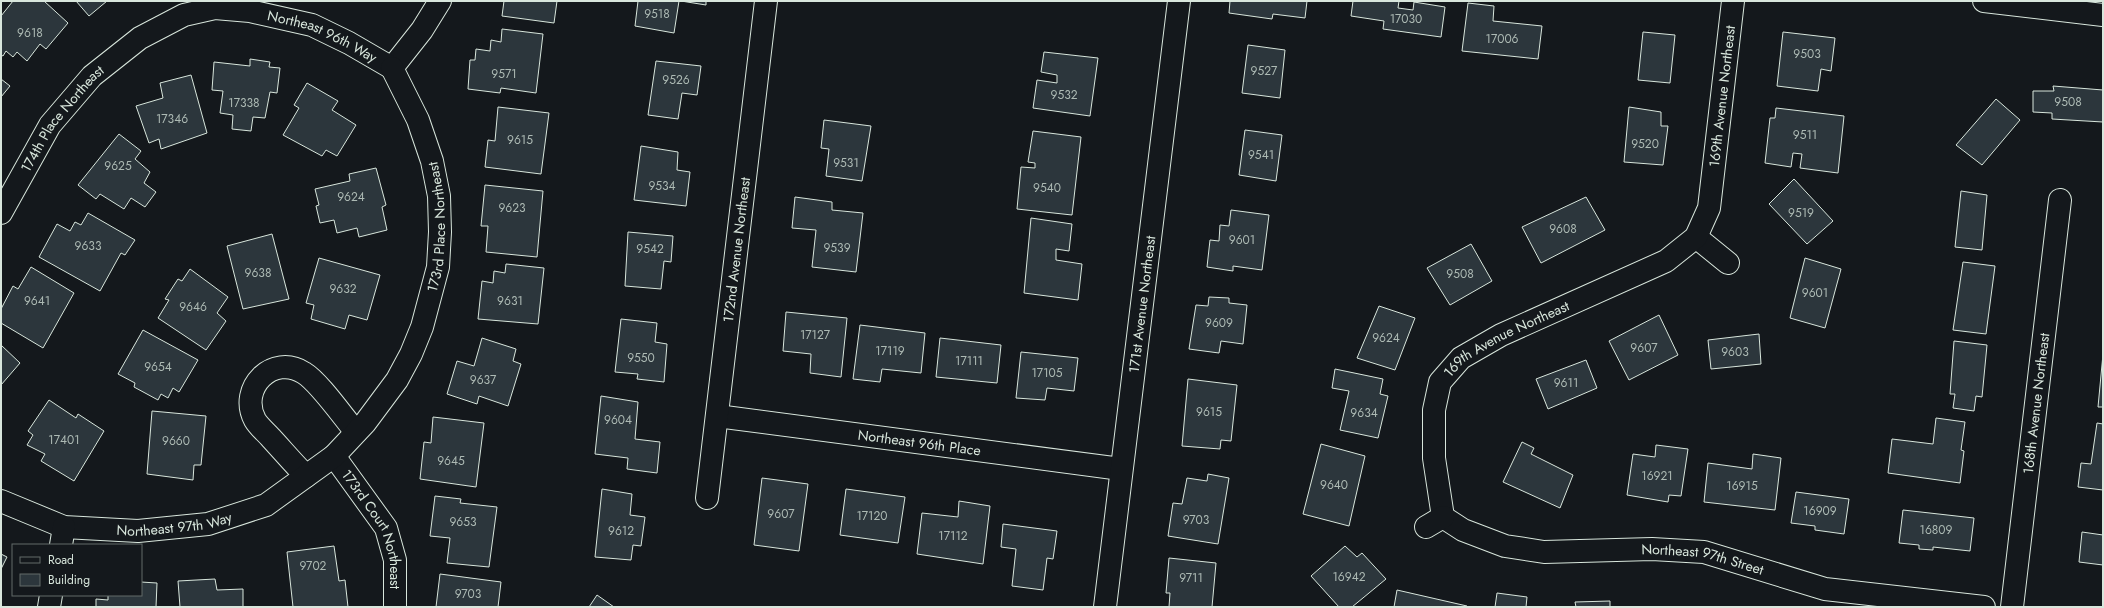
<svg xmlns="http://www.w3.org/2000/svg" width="2104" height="608" font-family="Jost,sans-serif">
	<rect width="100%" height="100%" fill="#14181c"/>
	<g fill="#2c363c" stroke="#d8e6dc">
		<polygon points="13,1 44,1 68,23 46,49 40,44 27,61 17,52 13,57 6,51 3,56 1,55 1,16"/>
		<polygon points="76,1 107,1 89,16"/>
		<polygon points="504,1 557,1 554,23 502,16"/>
		<polygon points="638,1 679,1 674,33 635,26"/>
		<polygon points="681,1 706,1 706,5"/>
		<polygon points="1230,1 1307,1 1305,18 1273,14 1272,19 1229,13"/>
		<polygon points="1353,1 1399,1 1398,8 1413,10 1414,2 1445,7 1441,37 1383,29 1384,21 1351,16"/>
		<polygon points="1468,3 1494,6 1493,21 1542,26 1538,59 1462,51"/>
		<polygon points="502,29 543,34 536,93 501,88 500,93 468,89 470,60 475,60 476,49 490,51 491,40 501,42"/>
		<polygon points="1643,32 1675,35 1670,83 1638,80"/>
		<polygon points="1783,32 1835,38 1831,71 1821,69 1818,91 1777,86"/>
		<polygon points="1248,45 1285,50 1280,98 1242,93"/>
		<polygon points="1044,52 1098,58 1090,116 1033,108 1037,80 1057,83 1057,75 1041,72"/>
		<polygon points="250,59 270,62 269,67 280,68 277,93 270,92 265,118 253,117 251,131 232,129 233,115 220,113 223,91 212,90 214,62 250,66"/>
		<polygon points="656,61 701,66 697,95 682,93 678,119 648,115"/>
		<polygon points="191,75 207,133 161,149 159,139 149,143 136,106 163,98 160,83"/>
		<polygon points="1,79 10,86 1,97"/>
		<polygon points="307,83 338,101 332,110 356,125 337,156 326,150 322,156 283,135 299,108 294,105"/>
		<polygon points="2053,86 2103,90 2103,122 2052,119 2052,113 2033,112 2033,91 2054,91"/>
		<polygon points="1996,99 2020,120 1982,165 1956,145"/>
		<polygon points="498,107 549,113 541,174 485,167 488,140 495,141"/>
		<polygon points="1629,107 1661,112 1661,126 1668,126 1663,165 1624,162"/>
		<polygon points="1776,108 1844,116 1838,173 1800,168 1802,154 1793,153 1791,167 1765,163 1770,118 1775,118"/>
		<polygon points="824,120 871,126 862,181 826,176 829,149 821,148"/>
		<polygon points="1245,130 1282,135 1276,181 1239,175"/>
		<polygon points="1033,131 1081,137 1072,215 1017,209 1021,167 1035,168 1035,163 1028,162"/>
		<polygon points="119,134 141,151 135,159 150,172 144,183 156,192 145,207 131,198 124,209 100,194 96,199 78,185"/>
		<polygon points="641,146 678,152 677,170 690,172 686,206 634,200"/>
		<polygon points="376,168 386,205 382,207 387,230 359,237 357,228 337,233 334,220 320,223 316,206 319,205 315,189 350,181 349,174"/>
		<polygon points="1794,179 1833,221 1807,244 1769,204"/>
		<polygon points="485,185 543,191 537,257 486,252 488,226 481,226"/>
		<polygon points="1961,191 1987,195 1982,250 1955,247"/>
		<polygon points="795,197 832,202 832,210 863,213 856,272 812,267 816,230 792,228"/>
		<polygon points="1586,197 1605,230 1541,263 1522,227"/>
		<polygon points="1231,210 1269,215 1262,270 1233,266 1233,271 1207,267 1210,240 1219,241 1220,225 1229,226"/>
		<polygon points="88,213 135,240 125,255 121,253 100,291 39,257 57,224 70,231 75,222 81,225"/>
		<polygon points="1031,218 1072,224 1069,251 1056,249 1056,260 1082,264 1078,300 1024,293"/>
		<polygon points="628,232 673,236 671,262 664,261 661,289 625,286"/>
		<polygon points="272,234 289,299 243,309 227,246"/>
		<polygon points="1471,244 1492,281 1450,305 1427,268"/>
		<polygon points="319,258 380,275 367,320 349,315 345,329 311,319 314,305 306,303"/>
		<polygon points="1805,258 1841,269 1825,328 1790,318"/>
		<polygon points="1963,262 1995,266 1986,334 1953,330"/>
		<polygon points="506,264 544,268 538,324 478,319 482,281 493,283 494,271 505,273"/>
		<polygon points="31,267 74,293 43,348 1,323 1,309 13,286 18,289"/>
		<polygon points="190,269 228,297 217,313 226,321 206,350 158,318 169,300 165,299 178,279 182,281"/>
		<polygon points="1209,297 1229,298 1229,303 1247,305 1243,344 1221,341 1219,353 1189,349 1196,305 1208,306"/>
		<polygon points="1379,306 1415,318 1395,370 1357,358"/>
		<polygon points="786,312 847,318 841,377 810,373 811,354 783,351"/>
		<polygon points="1659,315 1678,355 1629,380 1609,341"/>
		<polygon points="621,319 657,323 655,342 667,344 664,382 637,379 638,374 615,372"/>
		<polygon points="860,325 925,333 921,373 882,369 880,382 853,379"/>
		<polygon points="143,330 198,360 179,392 173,388 168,398 161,394 158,400 134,387 135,383 118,374"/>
		<polygon points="1759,334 1761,364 1711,369 1708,340"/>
		<polygon points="482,338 516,349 513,361 521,364 508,406 479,396 477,404 447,394 457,361 474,366"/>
		<polygon points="940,338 1001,345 997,383 936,377"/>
		<polygon points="1954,341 1987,345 1982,397 1976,396 1974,411 1953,408 1955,394 1950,394"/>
		<polygon points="1,345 20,363 1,385"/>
		<polygon points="1021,352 1078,358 1074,391 1047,388 1045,400 1016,398"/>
		<polygon points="2103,354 2103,407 2098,407"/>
		<polygon points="1586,360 1597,388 1548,409 1536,379"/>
		<polygon points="1335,369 1383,379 1380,394 1388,396 1378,438 1340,430 1349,391 1332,388"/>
		<polygon points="1188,379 1237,385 1231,441 1221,440 1220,449 1182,446"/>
		<polygon points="601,396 638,402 635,439 660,442 657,473 627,469 628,458 595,454"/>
		<polygon points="49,400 76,418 78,414 104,431 74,481 41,461 45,454 27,445 33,435 28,431"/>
		<polygon points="152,411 206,416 201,465 194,465 193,480 147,474"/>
		<polygon points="433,417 484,423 476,487 420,479 424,442 431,443"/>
		<polygon points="1936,418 1965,422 1961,450 1964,451 1960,483 1888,473 1892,439 1933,444"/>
		<polygon points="2097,423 2103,424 2103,490 2078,487 2081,463 2091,464"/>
		<polygon points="1522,442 1534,448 1531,454 1573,475 1560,508 1503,482"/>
		<polygon points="1321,444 1365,456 1349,526 1303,514"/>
		<polygon points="1656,445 1688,449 1681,496 1669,495 1668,502 1627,495 1633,454 1655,457"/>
		<polygon points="1753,454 1781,458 1775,510 1704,502 1708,463 1752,469"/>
		<polygon points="1208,474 1229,478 1218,544 1168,536 1173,503 1182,504 1187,478 1207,481"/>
		<polygon points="762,478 808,484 799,551 754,545"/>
		<polygon points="602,489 632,494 630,515 645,517 641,546 633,545 631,560 595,557"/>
		<polygon points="846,489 905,497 898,543 840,535"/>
		<polygon points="1796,492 1849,499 1844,534 1815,530 1815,526 1791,523"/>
		<polygon points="435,496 461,499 460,503 497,507 489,567 447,563 450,538 430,536"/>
		<polygon points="959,501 990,506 983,564 917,554 922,513 958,517"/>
		<polygon points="1903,510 1974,518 1970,551 1933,547 1933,550 1919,549 1919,545 1899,543"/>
		<polygon points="1003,524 1057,531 1053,559 1047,558 1043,590 1012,586 1016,549 1001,547"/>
		<polygon points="2082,532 2103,535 2103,565 2079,562"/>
		<polygon points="334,546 339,581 345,580 348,607 293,607 287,552"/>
		<polygon points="1345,546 1357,557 1362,553 1386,579 1352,607 1339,607 1311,576"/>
		<polygon points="1,554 7,557 1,569"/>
		<polygon points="1169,558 1216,563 1212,607 1169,607 1170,593 1166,593"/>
		<polygon points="440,574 501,582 498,607 436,607"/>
		<polygon points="215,579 217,590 243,589 243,607 180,607 178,581"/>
		<polygon points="141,582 157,583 156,607 96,607 96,599 108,600 108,595 141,595"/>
		<polygon points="1397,590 1467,606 1467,607 1394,607"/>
		<polygon points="1497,593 1527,597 1526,607 1495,607"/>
		<polygon points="597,595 614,607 589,607"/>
		<polygon points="1610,601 1610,607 1576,607 1575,602"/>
	</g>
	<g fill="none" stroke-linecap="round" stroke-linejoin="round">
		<g stroke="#d8e6dc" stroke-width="24">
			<g id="minor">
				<polyline points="1984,1 2103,15"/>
				<polyline points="392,68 422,30 440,1"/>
				<path id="s1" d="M 1,213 L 50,125 L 92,76 L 140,38 L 184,15 L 215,8 L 250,11 L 312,25 L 349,43 L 392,68"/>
				<polyline points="1696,237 1728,263"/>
				<path id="s2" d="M 717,416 L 1121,469"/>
				<path id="s3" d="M 334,456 L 386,528 L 395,560 L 395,607"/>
				<path d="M 306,476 C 294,464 283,451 271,438 C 266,432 259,427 255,420 C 238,388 273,353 304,373 C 319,382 344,418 356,432"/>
				<path id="s4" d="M 707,498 L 766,1"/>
				<path id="s5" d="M 1,501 L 64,527 L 138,531 L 208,524 L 266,505 L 334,456 L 365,423 L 397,380 L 411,354 L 422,327 L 438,267 L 440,232 L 439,196 L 432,161 L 418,120 L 392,68"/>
				<path id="s6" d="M 1443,517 L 1434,458 L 1434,410 L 1440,382 L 1461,358 L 1501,335 L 1666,261 L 1696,237 L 1709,208 L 1733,1"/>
				<path id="s7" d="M 1443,517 L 1463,530 L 1505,546 L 1544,552 L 1652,549 L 1704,552 L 1825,589 L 1984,607"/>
				<polyline points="1426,527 1443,517"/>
				<polyline points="61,545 64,527"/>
				<polyline points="49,607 51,595"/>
				<path id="s8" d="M 1105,607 L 1179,1"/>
				<path id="s9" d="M 2012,607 L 2060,200"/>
			</g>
		</g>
		<use href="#minor" stroke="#14181c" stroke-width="22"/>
	</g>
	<g text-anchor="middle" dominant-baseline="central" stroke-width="3" stroke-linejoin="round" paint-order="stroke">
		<g font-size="12" fill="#adbab4">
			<text x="657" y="14">9518</text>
			<text x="1406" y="19">17030</text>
			<text x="30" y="33">9618</text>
			<text x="1502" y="39">17006</text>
			<text x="1807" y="54">9503</text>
			<text x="1264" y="71">9527</text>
			<text x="504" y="74">9571</text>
			<text x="676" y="80">9526</text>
			<text x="1064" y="95">9532</text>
			<text x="2068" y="102">9508</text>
			<text x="244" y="103">17338</text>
			<text x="172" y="119">17346</text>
			<text x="1805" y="135">9511</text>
			<text x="520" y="140">9615</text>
			<text x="1645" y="144">9520</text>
			<text x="1261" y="155">9541</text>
			<text x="846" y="163">9531</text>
			<text x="118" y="166">9625</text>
			<text x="662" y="186">9534</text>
			<text x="1047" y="188">9540</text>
			<text x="351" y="197">9624</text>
			<text x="512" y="208">9623</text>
			<text x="1801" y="213">9519</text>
			<text x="1563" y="229">9608</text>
			<text x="1242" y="240">9601</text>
			<text x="88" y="246">9633</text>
			<text x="837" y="248">9539</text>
			<text x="650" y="249">9542</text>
			<text x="258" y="273">9638</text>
			<text x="1460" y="274">9508</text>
			<text x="343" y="289">9632</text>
			<text x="1815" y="293">9601</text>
			<text x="37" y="301">9641</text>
			<text x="510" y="301">9631</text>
			<text x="193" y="307">9646</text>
			<text x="1219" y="323">9609</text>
			<text x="815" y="335">17127</text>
			<text x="1386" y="338">9624</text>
			<text x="1644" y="348">9607</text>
			<text x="890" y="351">17119</text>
			<text x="1735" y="352">9603</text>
			<text x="641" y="358">9550</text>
			<text x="969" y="361">17111</text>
			<text x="158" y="367">9654</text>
			<text x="1047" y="373">17105</text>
			<text x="483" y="380">9637</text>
			<text x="1566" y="383">9611</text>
			<text x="1209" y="412">9615</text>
			<text x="1364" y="413">9634</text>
			<text x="618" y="420">9604</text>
			<text x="64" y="440">17401</text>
			<text x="176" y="441">9660</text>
			<text x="451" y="461">9645</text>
			<text x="1657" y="476">16921</text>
			<text x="1334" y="485">9640</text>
			<text x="1742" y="486">16915</text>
			<text x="1820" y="511">16909</text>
			<text x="781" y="514">9607</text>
			<text x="872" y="516">17120</text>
			<text x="1196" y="520">9703</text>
			<text x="463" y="522">9653</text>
			<text x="1936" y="530">16809</text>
			<text x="621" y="531">9612</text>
			<text x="953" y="536">17112</text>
			<text x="313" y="566">9702</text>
			<text x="1349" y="577">16942</text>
			<text x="1191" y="578">9711</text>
			<text x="468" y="594">9703</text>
		</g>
		<g font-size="14" fill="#d8e6dc" stroke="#14181c">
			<text stroke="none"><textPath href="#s1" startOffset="420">Northeast 96th Way</textPath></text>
			<text stroke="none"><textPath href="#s6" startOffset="578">169th Avenue Northeast</textPath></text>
			<text stroke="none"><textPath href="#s1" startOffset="113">174th Place Northeast</textPath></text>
			<text stroke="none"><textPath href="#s5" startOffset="617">173rd Place Northeast</textPath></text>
			<text stroke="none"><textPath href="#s4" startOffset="250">172nd Avenue Northeast</textPath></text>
			<text stroke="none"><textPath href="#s8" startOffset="305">171st Avenue Northeast</textPath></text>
			<text stroke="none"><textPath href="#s6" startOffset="217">169th Avenue Northeast</textPath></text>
			<text stroke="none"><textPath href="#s9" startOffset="205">168th Avenue Northeast</textPath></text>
			<text stroke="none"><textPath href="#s2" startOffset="204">Northeast 96th Place</textPath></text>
			<text stroke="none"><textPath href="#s5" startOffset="179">Northeast 97th Way</textPath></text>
			<text stroke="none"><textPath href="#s3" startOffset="85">173rd Court Northeast</textPath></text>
			<text stroke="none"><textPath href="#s7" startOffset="268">Northeast 97th Street</textPath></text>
		</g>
	</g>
	<rect width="2104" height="608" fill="none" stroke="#d8e6dc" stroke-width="4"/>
	<rect x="12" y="544" width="130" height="52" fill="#14181c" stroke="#626a69"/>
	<rect x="20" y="557" width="20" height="6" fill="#14181c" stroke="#626a69"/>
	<text x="48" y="564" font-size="12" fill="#d8e6dc">Road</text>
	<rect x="20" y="574" width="20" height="12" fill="#2c363c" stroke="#626a69"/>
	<text x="48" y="584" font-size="12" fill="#d8e6dc">Building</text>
</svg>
